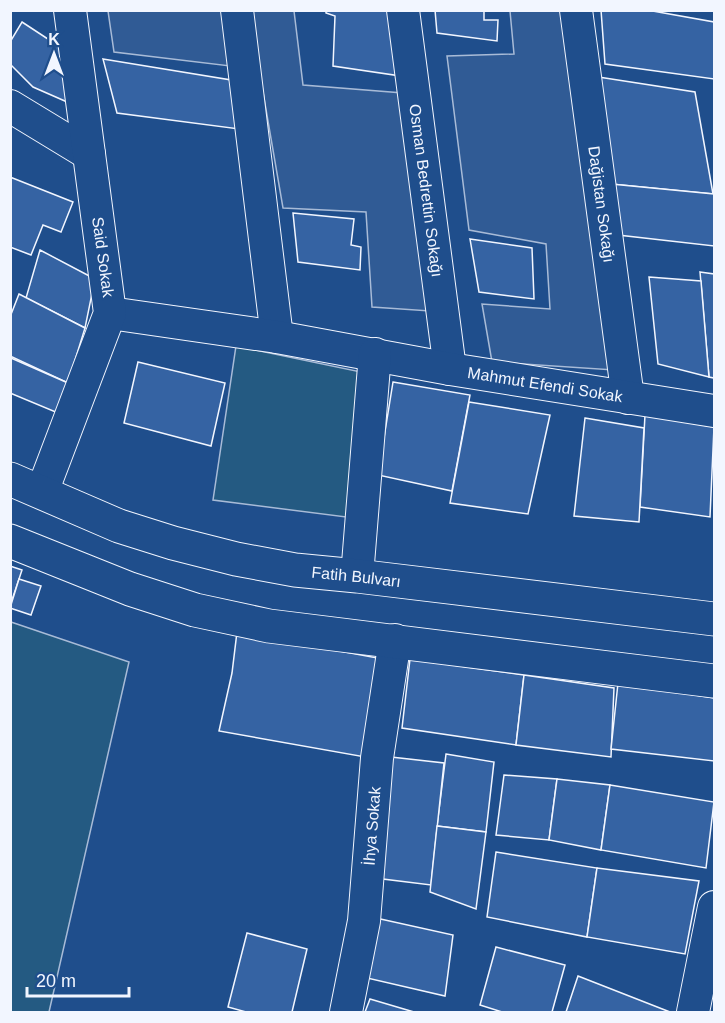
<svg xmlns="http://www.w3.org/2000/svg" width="725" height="1023" font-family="Arial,sans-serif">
	<rect width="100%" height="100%" fill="#1f4e8c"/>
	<g fill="#245a82" stroke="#a8bbd7" stroke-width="1.5">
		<polygon points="236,346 366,373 346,517 213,500"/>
		<polygon points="11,622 129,662 49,1012 11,1012"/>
	</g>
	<g fill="#305b95" stroke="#a8bbd7" stroke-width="1.5">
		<polygon points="108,11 223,11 230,66 114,52"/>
		<polygon points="249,11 294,11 303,85 403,93 430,311 372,307 366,212 283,208"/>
		<polygon points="510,11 566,11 614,370 492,362 482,304 550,309 546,244 469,230 447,56 514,54"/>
	</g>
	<g fill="#3563a3" stroke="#f2f6ff" stroke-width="1.5">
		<polygon points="326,10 392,10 401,76 333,66 335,16 326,13"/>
		<polygon points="435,10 484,10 484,20 498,20 497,41 437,33"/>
		<polygon points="601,10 647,10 714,22 714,79 605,64"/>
		<polygon points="22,22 57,45 69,35 74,105 33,87 10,64 10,42"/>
		<polygon points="103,59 231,80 239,129 117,113"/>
		<polygon points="592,76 695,92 713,194 611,184"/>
		<polygon points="10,177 73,202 61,232 43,225 31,255 10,247"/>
		<polygon points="611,184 714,194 714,246 618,235"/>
		<polygon points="293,213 354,219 351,245 361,247 360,270 298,262"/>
		<polygon points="470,239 532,248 534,299 479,292"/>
		<polygon points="40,250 95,279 85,328 26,298"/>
		<polygon points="700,272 714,274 714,378 709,377"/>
		<polygon points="649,277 701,281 709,377 658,364"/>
		<polygon points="19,294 85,328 68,383 10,356 10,317"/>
		<polygon points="11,358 68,383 58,413 10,393"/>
		<polygon points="138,362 225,383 211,446 124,423"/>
		<polygon points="393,382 470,395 452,491 378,475"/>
		<polygon points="469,402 550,415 528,514 450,503"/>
		<polygon points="645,415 714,427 710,517 640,507"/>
		<polygon points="585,418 644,428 639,522 574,516"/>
		<polygon points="10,566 22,570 10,606"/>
		<polygon points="19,579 41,586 31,615 10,608"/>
		<polygon points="237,632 383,659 365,757 219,731 232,673"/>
		<polygon points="410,659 524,675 516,745 402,728"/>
		<polygon points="524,675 614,688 611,757 516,745"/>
		<polygon points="618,683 714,698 714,761 611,749"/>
		<polygon points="446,754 494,762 486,832 437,826"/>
		<polygon points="391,757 444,763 431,885 375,878"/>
		<polygon points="504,775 557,779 549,840 496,835"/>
		<polygon points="557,779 610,785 601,850 549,840"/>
		<polygon points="610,785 714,802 706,868 601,850"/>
		<polygon points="437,826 486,832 476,909 430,892"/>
		<polygon points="496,852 597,868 587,937 487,917"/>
		<polygon points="597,868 699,881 685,954 587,937"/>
		<polygon points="376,918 453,935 445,996 367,978"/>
		<polygon points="247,933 307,949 292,1012 246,1012 228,1007"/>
		<polygon points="496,947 565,965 552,1012 502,1012 480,1005"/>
		<polygon points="578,976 670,1012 566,1012"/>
		<polygon points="370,999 414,1012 365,1012"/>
	</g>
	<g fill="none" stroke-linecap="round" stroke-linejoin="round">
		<g stroke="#f2f6ff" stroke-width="34">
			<g id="minor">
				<polyline points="237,10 277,337"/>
				<path id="s1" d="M 403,10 L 450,369"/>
				<path id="s2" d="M 576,10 L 628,398"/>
				<polyline points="10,106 89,154"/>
				<path id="s3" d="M 110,313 L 277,337 L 450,369 L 714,411"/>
				<polyline points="42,492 110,313 70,10"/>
				<polyline points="357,576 375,354"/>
				<path id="s4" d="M 346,1012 L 364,921 L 377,758 L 395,640"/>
				<polyline points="693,1012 714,907"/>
			</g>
		</g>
		<g stroke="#f2f6ff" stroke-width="35">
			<g id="primary">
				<path id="s5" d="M 10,479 L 119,526 L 173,543 L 236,559 L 295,570 L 357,576 L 714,619"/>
				<polyline points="10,541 130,589 195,610 269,626 714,681"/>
			</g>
		</g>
		<use href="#minor" stroke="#1f4e8c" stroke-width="32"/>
		<use href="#primary" stroke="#1f4e8c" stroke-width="33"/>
	</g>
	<g text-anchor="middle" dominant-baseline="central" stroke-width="4.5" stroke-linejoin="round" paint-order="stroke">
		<g font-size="16" fill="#f2f6ff" stroke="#1f4e8c">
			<text stroke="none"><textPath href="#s1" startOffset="182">Osman Bedrettin Sokağı</textPath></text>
			<text stroke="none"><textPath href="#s2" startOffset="196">Dağistan Sokağı</textPath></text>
			<text transform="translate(103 257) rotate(82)">Said Sokak</text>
			<text stroke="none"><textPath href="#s3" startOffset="441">Mahmut Efendi Sokak</textPath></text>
			<text stroke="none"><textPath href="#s5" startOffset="362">Fatih Bulvarı</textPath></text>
			<text stroke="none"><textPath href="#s4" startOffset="188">İhya Sokak</textPath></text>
		</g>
	</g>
	<rect width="725" height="1023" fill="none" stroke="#f2f6ff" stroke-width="24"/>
	<g transform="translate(54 54)" stroke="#1f4e8c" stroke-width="4.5" paint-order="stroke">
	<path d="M0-4.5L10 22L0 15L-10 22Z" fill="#f2f6ff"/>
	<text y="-9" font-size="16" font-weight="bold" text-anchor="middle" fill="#f2f6ff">K</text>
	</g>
	<path d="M27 987v9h102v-9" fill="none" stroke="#f2f6ff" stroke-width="3"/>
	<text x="36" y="987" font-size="18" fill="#f2f6ff" stroke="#1f4e8c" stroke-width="4.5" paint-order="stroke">20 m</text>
</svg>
